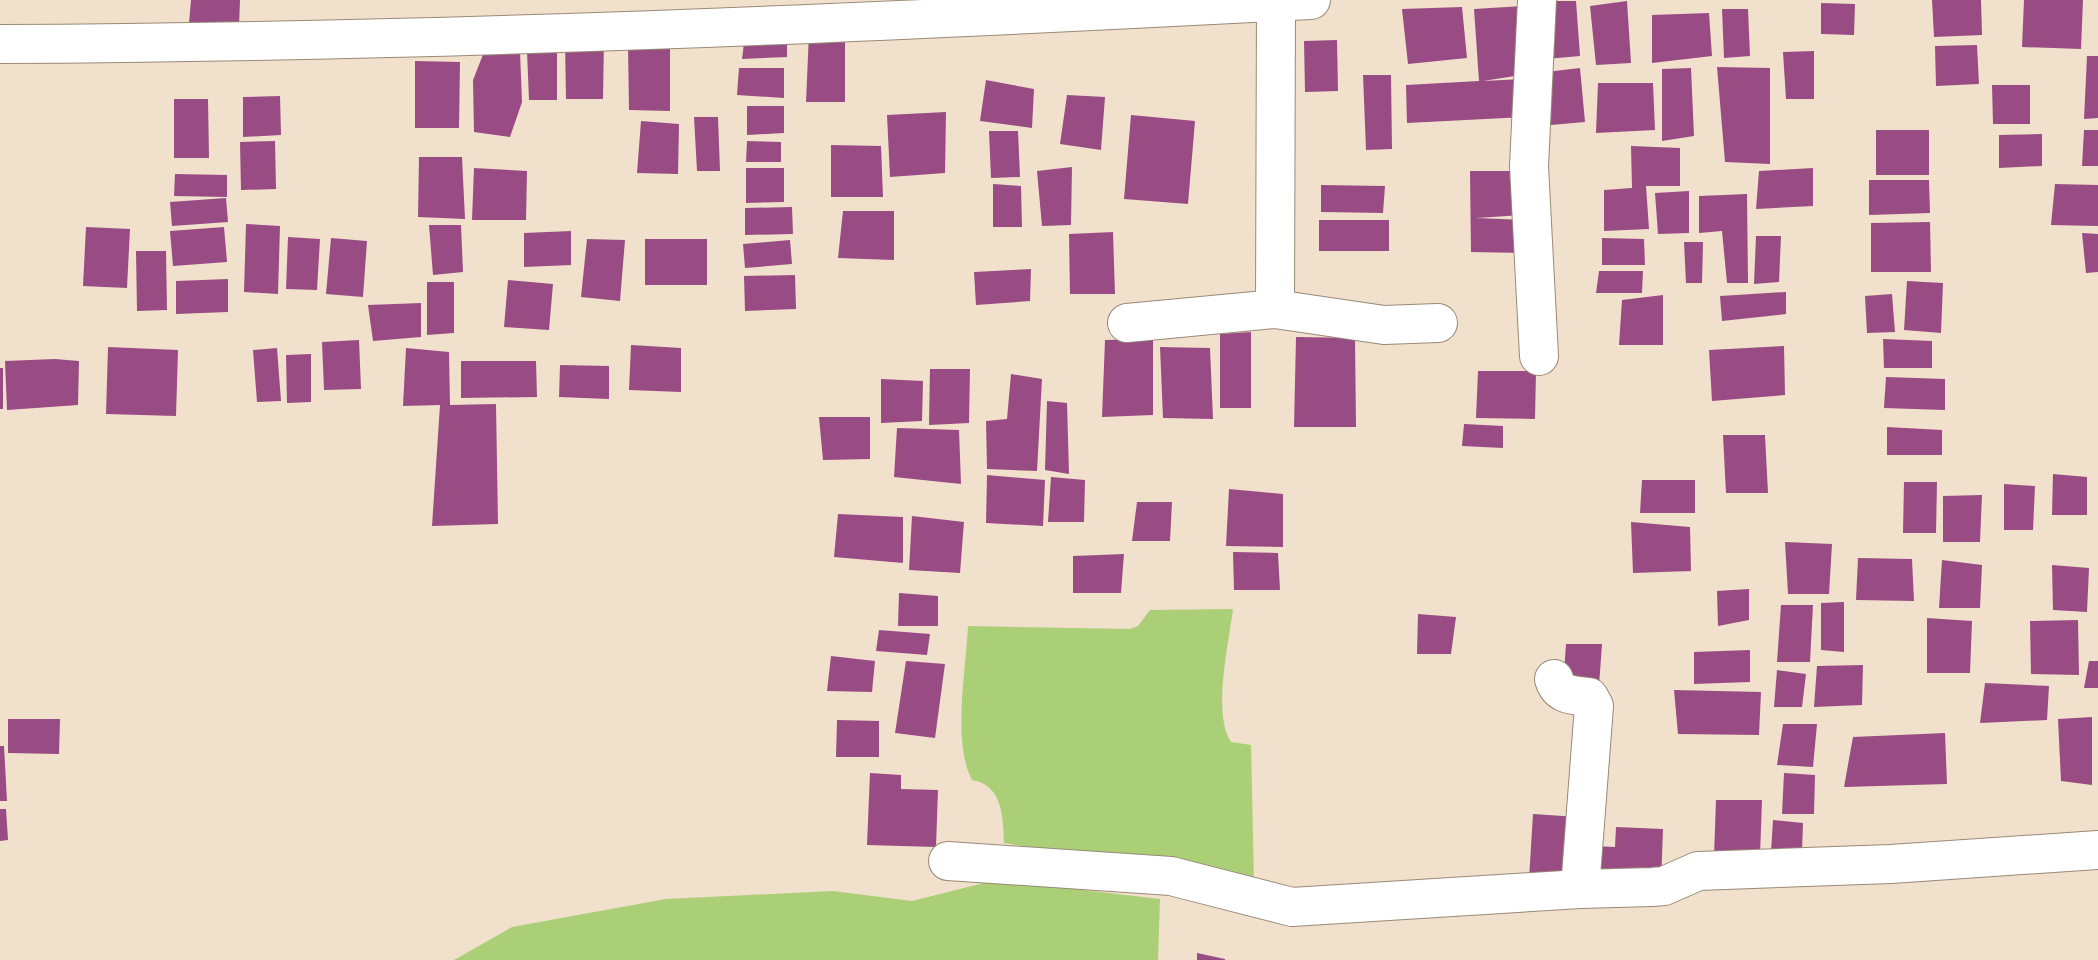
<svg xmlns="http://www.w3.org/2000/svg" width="2098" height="960" font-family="'Open Sans',sans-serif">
	<rect width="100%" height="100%" fill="#f1e0cc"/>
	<g fill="#abcf76">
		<path d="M 1233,609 C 1229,642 1212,714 1231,742 L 1251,745 L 1254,883 L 1004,843 C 1003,818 1003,785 972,780 C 952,742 966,670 968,626 L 1130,629 L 1138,626 L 1150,610 Z"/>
		<polygon points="996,880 1160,899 1158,960 454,960 512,927 666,899 833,891 912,901"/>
	</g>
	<g fill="#994c83">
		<polygon points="191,0 240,0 239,26 189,23"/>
		<polygon points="1932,0 1981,0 1982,35 1934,37"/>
		<polygon points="2024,0 2083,0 2081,49 2022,47"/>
		<polygon points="1543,1 1576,1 1580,56 1546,59"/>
		<polygon points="1627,1 1631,63 1596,65 1590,6"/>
		<polygon points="1821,3 1855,4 1854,35 1821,34"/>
		<polygon points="1523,6 1528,74 1483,81 1523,79 1525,117 1407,123 1406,85 1479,81 1474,9"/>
		<polygon points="1462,7 1467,58 1408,64 1402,9"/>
		<polygon points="1722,9 1748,9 1750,56 1724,58"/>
		<polygon points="1709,13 1712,56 1652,63 1652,15"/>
		<polygon points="845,32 845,102 806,102 809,33"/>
		<polygon points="787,33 787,57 742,59 745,35"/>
		<polygon points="604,38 603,99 566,99 565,41"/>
		<polygon points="1337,40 1338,91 1305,92 1304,41"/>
		<polygon points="628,44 670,48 670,111 629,110"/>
		<polygon points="1977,45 1979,84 1936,86 1935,46"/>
		<polygon points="486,47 520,51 522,102 510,137 474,132 473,80"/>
		<polygon points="557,50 557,100 529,100 527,51"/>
		<polygon points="1814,51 1814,99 1786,99 1783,52"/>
		<polygon points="2087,56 2098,56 2098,118 2084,119"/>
		<polygon points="415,61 460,62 459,128 415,128"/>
		<polygon points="1717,67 1770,68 1770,164 1725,162"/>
		<polygon points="739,68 784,68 784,98 737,95"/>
		<polygon points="1580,68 1585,122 1551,125 1546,72"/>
		<polygon points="1691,68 1694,136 1662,141 1662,69"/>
		<polygon points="1363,75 1391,75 1392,149 1366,150"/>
		<polygon points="986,80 1034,89 1032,128 980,121"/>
		<polygon points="1598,83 1653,83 1655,130 1596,133"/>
		<polygon points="1992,85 2030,85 2030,124 1993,124"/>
		<polygon points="1067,95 1105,97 1101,150 1060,144"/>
		<polygon points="280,96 281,135 243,137 243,97"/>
		<polygon points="174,99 208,99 209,158 174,158"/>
		<polygon points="747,106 784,106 784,133 747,135"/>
		<polygon points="946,112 945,173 890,177 887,115"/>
		<polygon points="1131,115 1195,121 1188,204 1124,199"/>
		<polygon points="694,117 718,117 720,171 697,171"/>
		<polygon points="641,121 679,124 678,174 637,173"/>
		<rect x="1876" y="130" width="53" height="45"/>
		<polygon points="2084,130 2098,130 2098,166 2082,166"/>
		<polygon points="989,131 1018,131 1020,177 991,178"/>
		<polygon points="2042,134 2042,166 1999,168 1999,135"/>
		<polygon points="275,141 276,189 241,190 240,142"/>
		<polygon points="747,141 781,142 781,162 746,162"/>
		<polygon points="831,145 881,146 883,197 831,197"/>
		<polygon points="1631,146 1680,148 1680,186 1646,186 1649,229 1604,231 1604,190 1632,188"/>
		<polygon points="419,157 462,157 465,219 418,217"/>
		<polygon points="1072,167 1071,225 1042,226 1037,171"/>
		<polygon points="474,168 527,171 526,220 472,220"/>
		<polygon points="746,168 784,168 784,202 746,203"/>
		<polygon points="1813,168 1813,206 1756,209 1759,171"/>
		<polygon points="1470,171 1521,171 1523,215 1476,218 1525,220 1524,253 1471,252"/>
		<polygon points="175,174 227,175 227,197 174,196"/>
		<polygon points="1869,180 1929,180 1930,213 1869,215"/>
		<polygon points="993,184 1021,186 1022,227 993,227"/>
		<polygon points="2055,184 2098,185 2098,226 2051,225"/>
		<polygon points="1321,185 1385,186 1383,213 1321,212"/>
		<polygon points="1689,191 1689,233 1658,234 1655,193"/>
		<polygon points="1747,194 1748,283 1727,283 1722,231 1699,233 1699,196"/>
		<polygon points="226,198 228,222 172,226 170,202"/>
		<polygon points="792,207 793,234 745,235 745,208"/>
		<polygon points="843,211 894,211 894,260 838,258"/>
		<rect x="1319" y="220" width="70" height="31"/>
		<polygon points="1930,222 1931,272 1871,272 1871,223"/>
		<polygon points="246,224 280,226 278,294 244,292"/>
		<polygon points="429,225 461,225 463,272 433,275"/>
		<polygon points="86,227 130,229 127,288 83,286"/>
		<polygon points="224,227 227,262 173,266 170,231"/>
		<polygon points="571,231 571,265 524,267 524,233"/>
		<polygon points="1113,232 1115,294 1070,294 1069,234"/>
		<polygon points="2082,233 2098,234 2098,272 2086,273"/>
		<polygon points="1756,236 1781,236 1779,282 1754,284"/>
		<polygon points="288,237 320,239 317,290 286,289"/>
		<polygon points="331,238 367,241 363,297 326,294"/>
		<polygon points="1602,238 1644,239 1645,265 1602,265"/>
		<polygon points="587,239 625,240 620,301 581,297"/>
		<rect x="645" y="239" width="62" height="46"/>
		<polygon points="790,240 792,264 745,268 743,244"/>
		<polygon points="1684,242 1703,242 1702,283 1686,283"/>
		<polygon points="136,251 166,251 167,310 137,311"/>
		<polygon points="1031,269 1030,301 976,305 974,272"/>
		<polygon points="1599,271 1643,271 1642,293 1596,293"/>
		<polygon points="795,275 796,309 745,311 744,276"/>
		<polygon points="228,279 228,312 176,314 176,281"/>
		<polygon points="508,280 553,284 549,330 504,327"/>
		<polygon points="1907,281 1943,283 1941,333 1904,330"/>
		<polygon points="427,282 454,282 454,333 427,335"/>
		<polygon points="1786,292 1786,314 1722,321 1720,296"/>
		<polygon points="1892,294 1895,332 1867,333 1865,296"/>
		<polygon points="1663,295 1663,345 1619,345 1622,300"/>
		<polygon points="421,303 421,337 373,341 368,305"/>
		<polygon points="1251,332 1251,408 1220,408 1220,334"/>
		<polygon points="1296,337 1355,338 1356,427 1294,427"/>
		<polygon points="1153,339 1153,415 1102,417 1105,340"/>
		<polygon points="1883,339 1932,341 1932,368 1884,368"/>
		<polygon points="359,340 361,389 324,390 322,342"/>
		<polygon points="631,345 681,348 681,392 629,390"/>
		<polygon points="1784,346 1785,395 1712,401 1709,350"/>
		<polygon points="108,347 178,350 176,416 106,414"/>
		<polygon points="1160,347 1210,348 1213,419 1163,418"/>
		<polygon points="277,348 281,401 257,402 253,350"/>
		<polygon points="406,348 449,352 450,405 496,404 498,524 432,526 440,405 403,406"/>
		<polygon points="311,354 311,402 287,403 286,355"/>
		<polygon points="55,359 79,361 78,405 7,410 5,361"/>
		<polygon points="461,361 536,361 537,397 461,398"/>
		<polygon points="560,365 609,366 609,399 559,397"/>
		<rect x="0" y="368" width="3" height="41"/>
		<polygon points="930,369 970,369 969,423 929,425"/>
		<polygon points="1478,371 1536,371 1535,419 1476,418"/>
		<polygon points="1011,374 1042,379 1037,471 987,469 986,421 1007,419"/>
		<polygon points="1886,377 1945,379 1945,410 1884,408"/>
		<polygon points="881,379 923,381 922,421 881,423"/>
		<polygon points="1047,401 1067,403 1069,474 1045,470"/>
		<polygon points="819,417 870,417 870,459 823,460"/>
		<polygon points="1464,424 1503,426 1503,448 1462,446"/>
		<polygon points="1887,427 1942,430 1942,455 1887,455"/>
		<polygon points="897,428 959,430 961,484 894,477"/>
		<polygon points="1723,435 1765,435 1768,493 1726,493"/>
		<polygon points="2053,474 2087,477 2087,515 2052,515"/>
		<polygon points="987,475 1045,480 1043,526 986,523"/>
		<polygon points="1051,477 1085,480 1084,522 1048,522"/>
		<polygon points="1642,480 1695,480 1695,513 1640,513"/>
		<polygon points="1904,482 1937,482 1936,533 1903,533"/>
		<polygon points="2004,484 2035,486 2033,530 2004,530"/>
		<polygon points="1229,489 1283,494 1283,547 1226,546"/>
		<polygon points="1982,495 1980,542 1943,542 1943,496"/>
		<polygon points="1137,502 1172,502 1170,541 1132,541"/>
		<polygon points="838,514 903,517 903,563 834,557"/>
		<polygon points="912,516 964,522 960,573 909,570"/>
		<polygon points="1631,522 1690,527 1691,571 1633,573"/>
		<polygon points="1785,542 1832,544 1829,594 1788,594"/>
		<polygon points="1233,552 1278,553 1280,590 1234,590"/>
		<polygon points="1124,554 1121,593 1073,593 1073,556"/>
		<polygon points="1858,558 1912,559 1914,601 1856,600"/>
		<polygon points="1942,560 1982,565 1980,608 1939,608"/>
		<polygon points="2052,565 2089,568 2087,612 2053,610"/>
		<polygon points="1749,589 1749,620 1718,626 1717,591"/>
		<polygon points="899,593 938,596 938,626 898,626"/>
		<polygon points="1844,602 1844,652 1821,650 1821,603"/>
		<polygon points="1781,605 1813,605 1810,662 1777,662"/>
		<polygon points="1418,614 1456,617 1451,654 1417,654"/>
		<polygon points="1927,618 1972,621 1970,673 1927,673"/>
		<polygon points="2078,620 2079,675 2031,674 2030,621"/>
		<polygon points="879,630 930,634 927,655 876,651"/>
		<polygon points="1566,644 1602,644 1599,686 1563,686"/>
		<polygon points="1750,650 1750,682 1694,684 1694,652"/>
		<polygon points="831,656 875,661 872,692 827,691"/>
		<polygon points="906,661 945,664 935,738 895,733"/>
		<polygon points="2089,661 2098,661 2098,688 2084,688"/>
		<polygon points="1863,665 1862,705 1814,707 1817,666"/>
		<polygon points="1777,670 1806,674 1802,707 1774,707"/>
		<polygon points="1985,683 2049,686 2047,720 1980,723"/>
		<polygon points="1674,690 1761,692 1759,735 1678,734"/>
		<polygon points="2092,717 2092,785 2061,781 2058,719"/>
		<polygon points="8,719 60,719 59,754 8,753"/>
		<polygon points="837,720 879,721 879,757 836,757"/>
		<polygon points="1783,724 1817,724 1813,767 1777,765"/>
		<polygon points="1945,733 1947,784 1844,787 1853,737"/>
		<polygon points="0,746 4,746 7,801 0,801"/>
		<polygon points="870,773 901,775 901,789 938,790 936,847 867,845"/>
		<polygon points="1784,773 1815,775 1814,814 1782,814"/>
		<polygon points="1716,800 1762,800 1760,855 1714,856"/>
		<polygon points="0,809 6,809 8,840 0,841"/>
		<polygon points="1533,814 1578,817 1574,882 1529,879"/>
		<polygon points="1773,820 1803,823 1802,852 1771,852"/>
		<polygon points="1616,827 1663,829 1661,883 1591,880 1593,846 1615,847"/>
		<polygon points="1197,953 1225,959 1225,960 1197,960"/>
	</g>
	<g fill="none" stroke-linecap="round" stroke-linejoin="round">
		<g stroke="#998977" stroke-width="40">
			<g id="minor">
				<polyline points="1537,0 1529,166 1539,356"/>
				<path d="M 0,44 C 437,42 874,23 1311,0"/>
				<polyline points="1275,309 1384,325 1438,323"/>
				<polyline points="1127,323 1275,309 1276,2"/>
				<path d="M 1554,679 C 1559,696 1573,695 1589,697 L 1594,706 L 1580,889"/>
				<polyline points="948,861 1171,876 1292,907 1580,889 1652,887 1664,886 1698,871 1891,864 2098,850"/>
			</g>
		</g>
		<use href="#minor" stroke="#fff" stroke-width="38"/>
	</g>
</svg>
